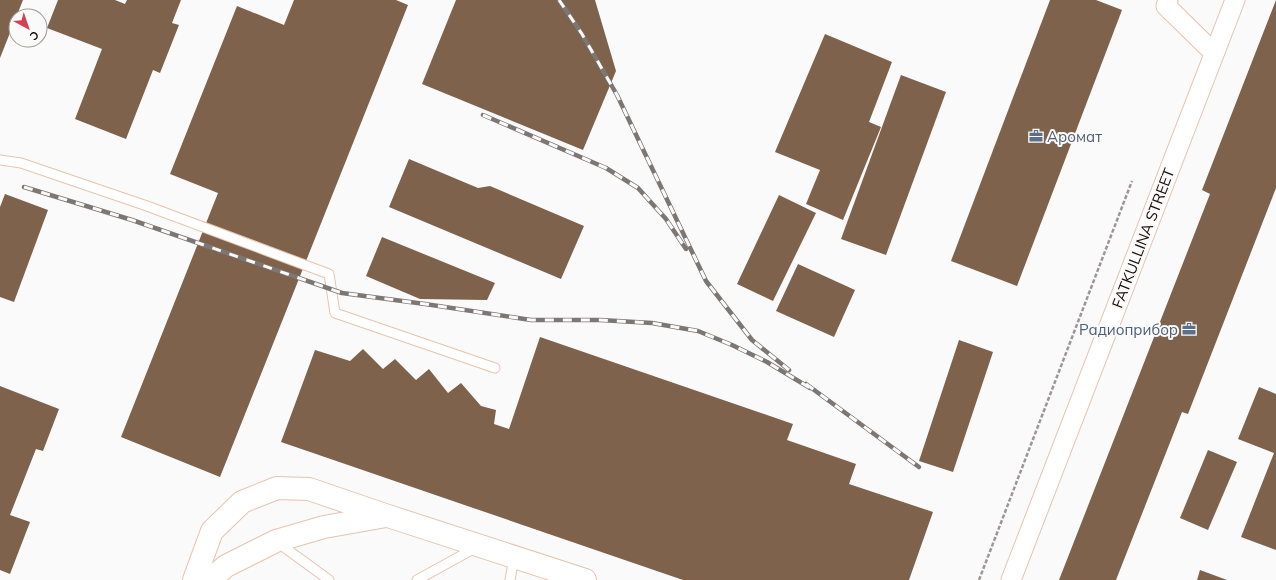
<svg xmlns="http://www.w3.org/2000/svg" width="1276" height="580" font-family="Mulish,sans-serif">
	<rect width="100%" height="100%" fill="#fafafa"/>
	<g fill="#7e624c">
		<polygon points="0,0 23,0 0,58"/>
		<polygon points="58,0 115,0 125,4 127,0 181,0 172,23 179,25 160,73 153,70 126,139 75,119 102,49 47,28"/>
		<polygon points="294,0 396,0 408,5 220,477 121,437 218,193 170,174 237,6 284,25"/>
		<polygon points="456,0 595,0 616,71 583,150 422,84"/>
		<polygon points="1050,0 1096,0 1122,10 1017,286 951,261"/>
		<polygon points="1276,0 1276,188 1188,414 1182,412 1116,580 1059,580 1210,194 1202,190"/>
		<polygon points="825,34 892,62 869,122 881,127 843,220 806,204 820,170 775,152"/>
		<polygon points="901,75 946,92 886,255 841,239"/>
		<polygon points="409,159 478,188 490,186 584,226 561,279 389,207"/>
		<polygon points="5,194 48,210 14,302 0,297 0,207"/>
		<polygon points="779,195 816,213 773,301 737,284"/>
		<polygon points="382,237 495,283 487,300 420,299 366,276"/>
		<polygon points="798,264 855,290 834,337 776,311"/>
		<polygon points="540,337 793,424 787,440 856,464 849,484 933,512 909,580 683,580 281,442 315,350 350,361 363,349 383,369 395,359 416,380 429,369 448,393 461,383 481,406 496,410 494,424 509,429"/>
		<polygon points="959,340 993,352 953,472 919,461"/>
		<polygon points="0,386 59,409 43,451 36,449 10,515 30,522 10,574 0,570"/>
		<polygon points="1259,387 1276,394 1276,550 1241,537 1274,453 1238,439"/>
		<polygon points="1208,450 1237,462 1208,530 1180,518"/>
		<polygon points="1200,570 1227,580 1197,580"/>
	</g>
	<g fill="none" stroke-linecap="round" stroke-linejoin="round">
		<g stroke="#e6c4ae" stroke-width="11">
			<g id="service">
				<polyline points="0,160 21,163 147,206 329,274 335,313 495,368"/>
				<polyline points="277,542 329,580"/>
				<polyline points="417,580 475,548"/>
				<polyline points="510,580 514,557"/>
			</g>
		</g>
		<g stroke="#e6c4ae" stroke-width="21">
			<g id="minor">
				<polyline points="1168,0 1166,6 1214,53"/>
				<polyline points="1011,580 1235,0"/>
			</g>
		</g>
		<g stroke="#e6c4ae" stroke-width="24">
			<g id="tertiary">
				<polyline points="194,580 212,531 242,502 277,488 309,489 388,516 585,580"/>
				<polyline points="210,580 226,566 276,541 324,527 386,516"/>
			</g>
		</g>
		<polyline stroke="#9c9794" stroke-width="2.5" stroke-dasharray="4 2" stroke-linecap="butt" points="979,580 1132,181"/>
		<use href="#service" stroke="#fff" stroke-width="9"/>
		<use href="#minor" stroke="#fff" stroke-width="19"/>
		<use href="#tertiary" stroke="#fff" stroke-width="22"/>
		<g stroke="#7d7774" stroke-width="4.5">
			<g id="rail">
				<polyline points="559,0 582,34 617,95 706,281 752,340 789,370"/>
				<polyline points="483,115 606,168 638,188 666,219 686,249"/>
				<polyline points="24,187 132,220 342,293 425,304 531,320 600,320 652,323 698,331 732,345 767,362 810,388"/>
				<polyline points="806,384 919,467"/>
			</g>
		</g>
		<use href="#rail" stroke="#fafafa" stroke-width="3" stroke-dasharray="9" stroke-linecap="butt"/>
	</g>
	<defs>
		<g id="office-bare" transform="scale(1.08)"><path d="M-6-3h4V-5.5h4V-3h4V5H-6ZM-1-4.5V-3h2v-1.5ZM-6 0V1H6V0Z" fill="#5c6f8a" stroke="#fafafa" stroke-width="2.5" paint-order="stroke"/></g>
	</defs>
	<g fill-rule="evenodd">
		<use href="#office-bare" x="1036" y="136"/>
		<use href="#office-bare" x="1189" y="329"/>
	</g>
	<g text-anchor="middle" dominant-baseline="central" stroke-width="4" stroke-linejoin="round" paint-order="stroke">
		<g font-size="15" fill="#4e5e75" stroke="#fafafa" text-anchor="start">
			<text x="1047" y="136">Аромат</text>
			<text x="1178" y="329" text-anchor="end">Радиоприбор</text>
		</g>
		<g font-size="15" fill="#170c05" stroke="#fafafa">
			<text transform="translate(1143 238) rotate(-69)">FATKULLINA STREET</text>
		</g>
	</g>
	<g transform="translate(28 28) rotate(140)"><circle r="19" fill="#fafafa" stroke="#9f9b98"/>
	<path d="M0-3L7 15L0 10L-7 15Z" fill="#d14152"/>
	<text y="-6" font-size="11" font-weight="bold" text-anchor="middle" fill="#170c05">С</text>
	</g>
</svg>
